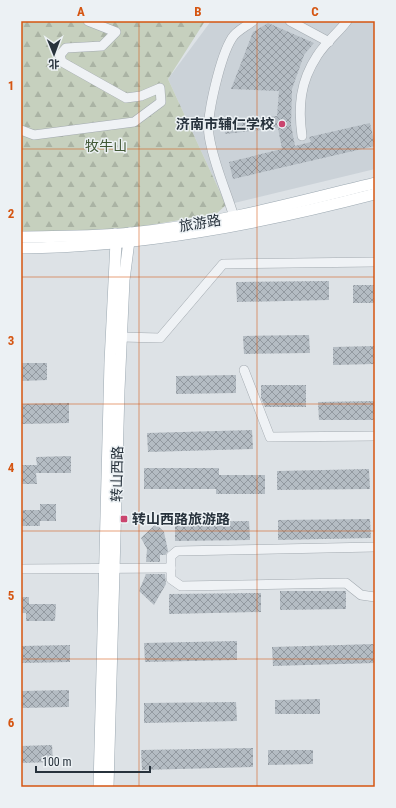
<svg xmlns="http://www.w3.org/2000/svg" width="396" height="808" font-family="'Roboto Condensed','Noto Sans SC',sans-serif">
	<defs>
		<pattern id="forest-firs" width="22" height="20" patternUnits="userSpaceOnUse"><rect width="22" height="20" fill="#c6d0be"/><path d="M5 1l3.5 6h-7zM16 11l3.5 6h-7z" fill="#aab3a4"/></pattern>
		<pattern id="building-cross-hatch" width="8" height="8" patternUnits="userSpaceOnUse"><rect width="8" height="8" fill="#b4bcc3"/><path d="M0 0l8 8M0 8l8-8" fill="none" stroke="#9299a0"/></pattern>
	</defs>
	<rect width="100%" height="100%" fill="#dde2e6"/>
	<polygon fill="#cbd2d8" points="211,21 375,21 375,169 226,205 168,79"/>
	<polygon fill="url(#forest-firs)" points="21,21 205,21 168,79 226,205 216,214 120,230 21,233"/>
	<g fill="url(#building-cross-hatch)">
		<polygon points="268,23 314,43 304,55 292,89 291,125 295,146 311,142 309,137 370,123 375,146 233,179 229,162 282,149 278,128 225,134 224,122 277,116 279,91 231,89 253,32"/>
		<polygon points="329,281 329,300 237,302 236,282"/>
		<rect x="353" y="285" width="22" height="18"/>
		<polygon points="309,335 310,353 244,354 243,336"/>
		<polygon points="375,346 375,364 333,365 333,347"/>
		<polygon points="21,363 47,363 47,380 21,381"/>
		<polygon points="236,375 236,393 176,394 176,376"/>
		<polygon points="261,385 306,385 306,407 265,407 261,398"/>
		<polygon points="375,401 375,420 319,420 318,402"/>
		<polygon points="69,403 69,423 21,424 21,404"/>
		<polygon points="252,430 253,449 148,452 147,433"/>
		<polygon points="71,456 71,473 36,473 37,484 21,484 21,465 37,465 36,457"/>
		<polygon points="144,468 219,468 219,475 265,475 265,494 216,494 216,489 144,489"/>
		<polygon points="369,469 370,489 277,490 277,471"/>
		<polygon points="40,504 56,504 56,521 40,521 40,526 21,526 23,510 40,510"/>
		<polygon points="370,519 371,538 278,540 278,520"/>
		<polygon points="249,521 250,540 175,541 175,522"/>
		<polygon points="156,524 164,532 168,551 165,555 160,555 160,562 146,562 147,549 141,538"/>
		<polygon points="146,574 165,574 166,584 154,605 139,591"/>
		<polygon points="280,591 346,591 346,609 280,610"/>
		<polygon points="261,593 261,612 169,614 169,594"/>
		<polygon points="21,597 29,597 29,604 56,604 55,621 26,621 26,613 21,613"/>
		<polygon points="237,641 237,660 145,662 144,643"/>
		<polygon points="375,644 375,663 273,666 272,647"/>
		<polygon points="70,645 70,662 21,663 21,646"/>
		<polygon points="69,690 69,707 21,708 21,691"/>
		<polygon points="320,699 320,714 275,714 275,700"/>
		<polygon points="236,702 237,721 144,723 144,703"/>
		<polygon points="52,745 53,762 21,763 21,746"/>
		<polygon points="253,748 253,767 142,770 141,750"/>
		<polygon points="268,750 313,750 313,764 268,765"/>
	</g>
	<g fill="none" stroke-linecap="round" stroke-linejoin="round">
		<g stroke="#a3aab0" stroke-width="10">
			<g id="minor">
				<polyline points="290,21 329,42"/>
				<polyline points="21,130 34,135 134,122 161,102 160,88 141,96 126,98 62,62 60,55 66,48 102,46 116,32 88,21"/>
				<path d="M 302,136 C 298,106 300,82 317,56 C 325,43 338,33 347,21"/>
				<path d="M 234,217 C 226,190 213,163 209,135 C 206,115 221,55 232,38 C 236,31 247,26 253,21"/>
				<polyline points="122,337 160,338 223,264 375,262"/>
				<polyline points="244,370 270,437 375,436"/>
				<polyline points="375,547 177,551 171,556 171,579 181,586 346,583 361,595 375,597"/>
				<polyline points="21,569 171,568"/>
			</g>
		</g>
		<g stroke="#9da9b2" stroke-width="12">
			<g id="major">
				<path d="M 21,237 C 57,236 94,237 131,233 C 213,225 294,203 375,183"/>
				<path d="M 21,248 C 141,247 259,224 375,194"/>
				<polyline points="99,787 110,362 116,242 115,234"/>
				<polyline points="108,787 119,390 124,280 130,233"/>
			</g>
		</g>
		<use href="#minor" stroke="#eff2f5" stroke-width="9"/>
		<use href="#major" stroke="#fff" stroke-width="11"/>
	</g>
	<path fill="none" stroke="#d55511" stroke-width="1" stroke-opacity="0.55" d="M 139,21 L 139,787M 257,21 L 257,787M 21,149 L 375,149M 21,277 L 375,277M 21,404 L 375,404M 21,531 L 375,531M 21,659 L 375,659"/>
	<g fill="#ca446e" stroke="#ecf1f4" stroke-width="1.5">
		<circle cx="282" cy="124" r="4"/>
		<rect x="120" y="515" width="8" height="8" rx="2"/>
	</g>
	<g text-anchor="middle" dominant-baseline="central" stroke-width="3" stroke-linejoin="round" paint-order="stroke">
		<g font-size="14" font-weight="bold" fill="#27323c" stroke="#ecf1f4" text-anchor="end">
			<text x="274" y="124">济南市辅仁学校</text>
			<text x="132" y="519" text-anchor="start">转山西路旅游路</text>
		</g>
		<g font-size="14" fill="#415835" stroke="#ecf1f4">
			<text x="106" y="146">牧牛山</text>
		</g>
		<g font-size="14" fill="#27323c" stroke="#ecf1f4">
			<text transform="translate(200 223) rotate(-9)">旅游路</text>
			<text transform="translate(117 474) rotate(-89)">转山西路</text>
		</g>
	</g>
	<rect width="396" height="808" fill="none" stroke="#ecf1f4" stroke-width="44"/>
	<g transform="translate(54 54) rotate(179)" stroke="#ecf1f4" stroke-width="3" paint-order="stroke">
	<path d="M0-3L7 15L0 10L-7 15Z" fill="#27323c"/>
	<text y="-6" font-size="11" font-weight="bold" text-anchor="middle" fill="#27323c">北</text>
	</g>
	<path d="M36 766v6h114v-6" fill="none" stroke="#27323c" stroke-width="2"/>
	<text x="42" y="766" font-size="12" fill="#27323c" stroke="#ecf1f4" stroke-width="3" paint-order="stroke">100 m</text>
	<rect x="22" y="22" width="352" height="764" fill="none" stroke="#d55511" stroke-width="1.5"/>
	<g font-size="13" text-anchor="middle" font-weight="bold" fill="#d55511">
		<text x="81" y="16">A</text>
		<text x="198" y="16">B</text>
		<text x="315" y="16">C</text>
		<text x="11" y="90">1</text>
		<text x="11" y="218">2</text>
		<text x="11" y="345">3</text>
		<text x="11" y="472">4</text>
		<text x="11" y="600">5</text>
		<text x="11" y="727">6</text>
	</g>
</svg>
